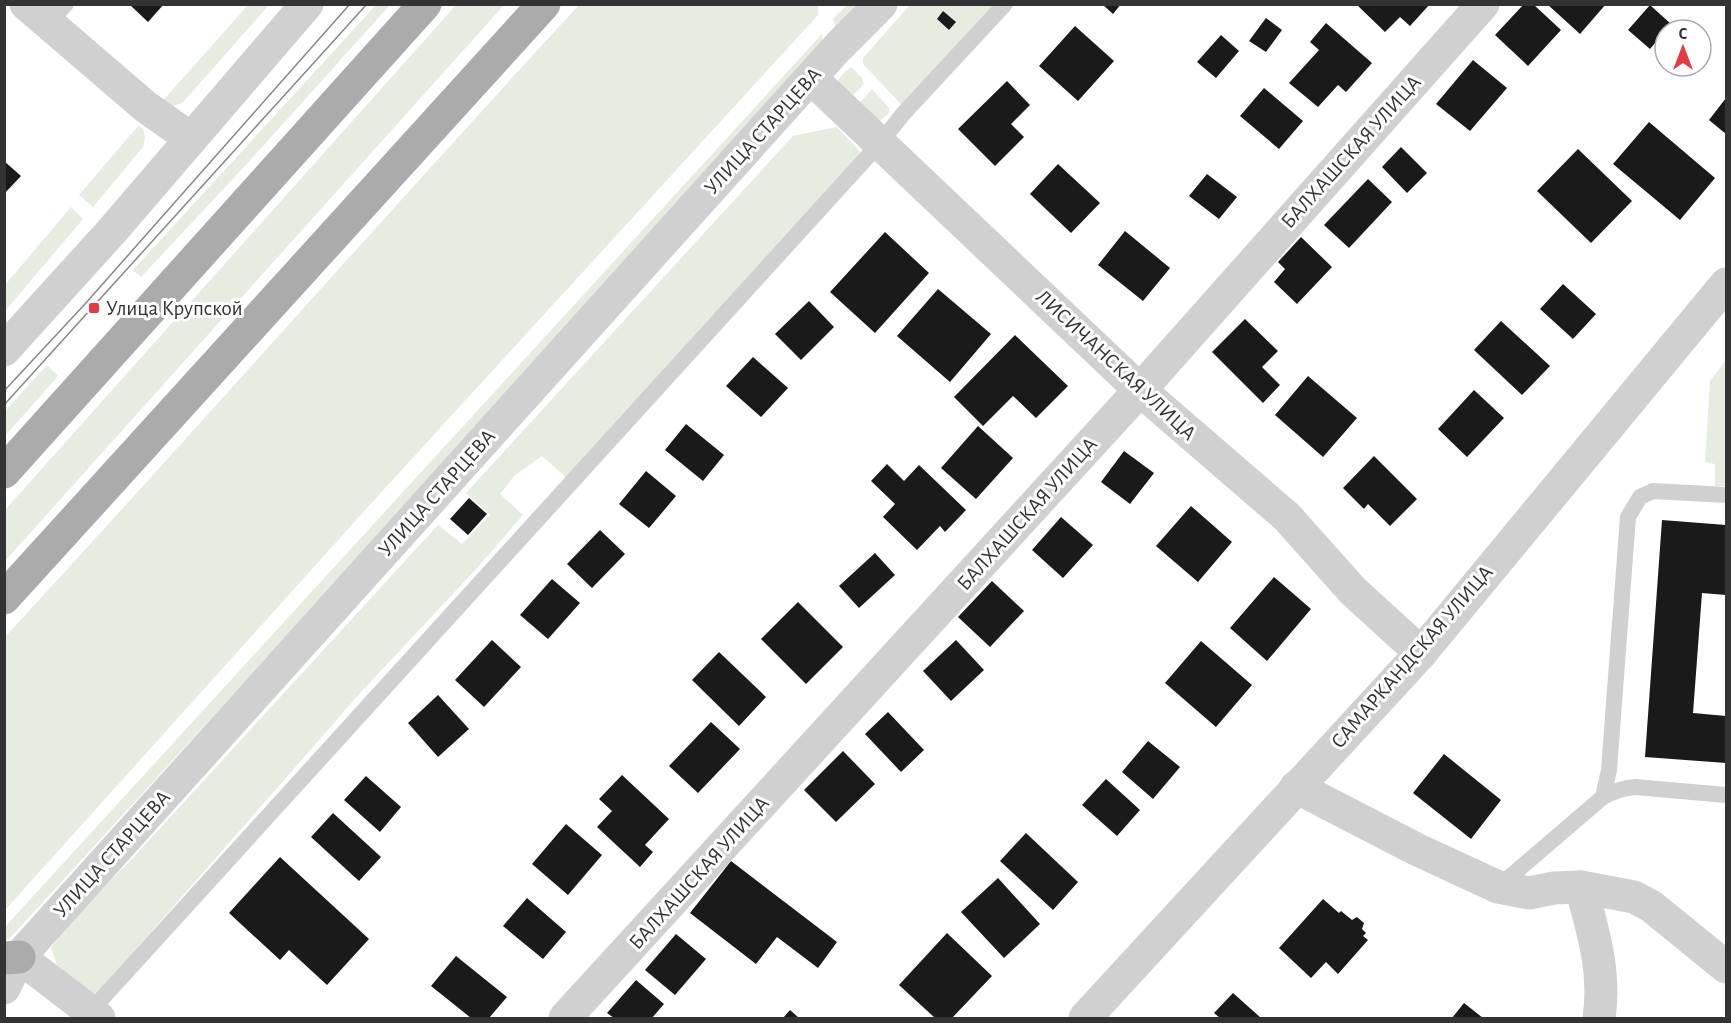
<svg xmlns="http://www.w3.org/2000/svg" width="1731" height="1023" font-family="'Alegreya Sans',sans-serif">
	<rect width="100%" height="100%" fill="#fff"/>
	<g fill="#e6ecdf">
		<polygon points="377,4 390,5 244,167 141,277 133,270"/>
		<polygon points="248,5 269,5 183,102 172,107 159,105"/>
		<polygon points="456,5 504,5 5,561 5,510"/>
		<path d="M 579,5 L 818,4 L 818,15 L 366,509 L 5,910 L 5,637 C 198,428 386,214 579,5 Z"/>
		<polygon points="847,5 864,5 838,34 833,19"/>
		<polygon points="910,5 995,5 902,105 863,64 863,58"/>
		<polygon points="822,34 823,49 12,936 5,942 4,928"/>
		<path d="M 851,67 L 862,78 L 864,84 L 845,103 C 835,84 834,80 851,67 Z"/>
		<polygon points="872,89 889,108 889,113 873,127 855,108"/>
		<polygon points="138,126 143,129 145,138 143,147 93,207 79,195"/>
		<polygon points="837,127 863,155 567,478 542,456 514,476 500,494 523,515 478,567 361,692 95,996 58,968 51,948 75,915 130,861 438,525 462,544 490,515 466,493 793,136"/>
		<polygon points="71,207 83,219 5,311 5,285"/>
		<polygon points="1726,360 1726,486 1715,486 1715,464 1705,462 1710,381"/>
		<polygon points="47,365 58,376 5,436 5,411"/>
	</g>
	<g fill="#1a1a1a">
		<polygon points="129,4 164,4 148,22"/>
		<polygon points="1102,4 1121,4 1113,14"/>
		<polygon points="1356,4 1430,4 1410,26 1400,17 1385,32"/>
		<polygon points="1524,4 1533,4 1561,30 1528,66 1495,35"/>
		<polygon points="1547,4 1606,4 1580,34"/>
		<polygon points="1650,5 1671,24 1650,49 1628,30"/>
		<polygon points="943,11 956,22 949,30 937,19"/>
		<polygon points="1266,18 1282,30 1266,52 1249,41"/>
		<polygon points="1326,23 1372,63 1346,92 1338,85 1318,107 1289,83 1319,50 1310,42"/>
		<polygon points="1075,26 1114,61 1078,101 1039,66"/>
		<polygon points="1221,35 1239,51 1216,78 1197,62"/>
		<polygon points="1473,60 1507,88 1470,131 1436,104"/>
		<polygon points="1007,81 1030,105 1011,124 1024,137 995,166 958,129"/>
		<polygon points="1264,88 1303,121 1279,149 1240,116"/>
		<polygon points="1726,98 1726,134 1709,120"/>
		<polygon points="1649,122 1715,178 1680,220 1613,164"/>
		<polygon points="1401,147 1427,173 1407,193 1382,167"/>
		<polygon points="1578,149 1632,201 1591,243 1537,191"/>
		<polygon points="4,161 21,176 4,194"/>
		<polygon points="1058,164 1100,203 1071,233 1030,194"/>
		<polygon points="1207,174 1237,197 1219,219 1189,196"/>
		<polygon points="1368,179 1392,202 1349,248 1324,225"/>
		<polygon points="1125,231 1170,268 1143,301 1098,265"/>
		<polygon points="885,232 929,273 875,333 830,292"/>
		<polygon points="1301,237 1332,267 1297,304 1274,282 1285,269 1278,262"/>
		<polygon points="1563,284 1596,314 1573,339 1540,309"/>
		<polygon points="938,289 991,334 950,382 897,336"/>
		<polygon points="809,301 834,327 801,360 775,334"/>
		<polygon points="1245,319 1278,351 1262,367 1280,385 1263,403 1212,352"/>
		<polygon points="1501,321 1550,366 1522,395 1474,350"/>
		<polygon points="1015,335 1068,386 1036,418 1013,396 983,426 954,397"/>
		<polygon points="753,357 788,388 761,417 726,386"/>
		<polygon points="1308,376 1357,418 1323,457 1275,415"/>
		<polygon points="1474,390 1504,418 1467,457 1438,429"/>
		<polygon points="686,424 724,455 703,481 665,450"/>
		<polygon points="978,426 1013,458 976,499 941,468"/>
		<polygon points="1124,451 1154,473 1130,504 1101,482"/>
		<polygon points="1374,456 1417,499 1390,526 1368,504 1364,509 1343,488"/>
		<polygon points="887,464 904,481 919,465 966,510 945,532 940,526 917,550 883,517 895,504 871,481"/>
		<polygon points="646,471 676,496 649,528 619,504"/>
		<polygon points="469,498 487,514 468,535 450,519"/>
		<polygon points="1191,506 1232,542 1198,582 1156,546"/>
		<polygon points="1061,517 1093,545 1063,578 1032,550"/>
		<polygon points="1662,520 1726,525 1726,595 1702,593 1693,713 1726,716 1726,763 1645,757"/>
		<polygon points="600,530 625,554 592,588 567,564"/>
		<polygon points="875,553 895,575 859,608 839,586"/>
		<polygon points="1274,577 1311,609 1267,661 1230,628"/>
		<polygon points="552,579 580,603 548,639 520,615"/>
		<polygon points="992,581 1024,611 990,647 958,617"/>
		<polygon points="798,602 843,647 806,684 761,639"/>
		<polygon points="492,640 521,667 484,707 455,680"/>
		<polygon points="956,640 984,670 951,701 923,671"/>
		<polygon points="1201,641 1252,685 1216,727 1165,683"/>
		<polygon points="719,652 766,697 739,726 692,680"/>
		<polygon points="438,695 469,729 438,757 408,723"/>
		<polygon points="888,712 924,750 901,772 865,734"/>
		<polygon points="711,722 740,749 698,793 669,766"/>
		<polygon points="1148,741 1180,767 1153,799 1122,772"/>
		<polygon points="843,751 875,784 836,822 804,790"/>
		<polygon points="1444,754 1501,800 1471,839 1413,793"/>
		<polygon points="622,775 669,819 645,845 653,852 640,867 597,827 612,811 599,799"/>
		<polygon points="366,776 401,807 380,832 344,800"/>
		<polygon points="1106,779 1140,810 1117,836 1082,805"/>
		<polygon points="333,813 381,857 359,881 311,837"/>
		<polygon points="566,824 602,855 568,895 532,864"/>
		<polygon points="1026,833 1078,882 1053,910 1000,861"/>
		<polygon points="280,857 369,939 327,985 289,950 280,960 229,913"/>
		<polygon points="731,861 837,942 818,968 777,937 756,964 690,913"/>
		<polygon points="998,878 1040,924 1004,958 961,912"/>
		<polygon points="527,898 566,932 543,959 503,926"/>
		<polygon points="1323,899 1339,913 1341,911 1352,920 1357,917 1364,923 1362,929 1366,933 1363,936 1368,940 1338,974 1326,962 1311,978 1279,948"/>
		<polygon points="947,933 992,976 952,1018 935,1018 899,985"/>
		<polygon points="676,934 706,959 675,995 645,970"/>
		<polygon points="456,956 507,997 489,1018 471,1018 431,986"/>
		<polygon points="636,980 664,1004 652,1018 614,1018 607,1013"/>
		<polygon points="1233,993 1261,1018 1220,1018 1214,1013"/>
		<polygon points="1464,1003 1483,1018 1452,1018"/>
		<polygon points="790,1010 799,1018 783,1018"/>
	</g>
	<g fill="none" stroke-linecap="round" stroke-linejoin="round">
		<g stroke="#d0d0d0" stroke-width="16">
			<polyline points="48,24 66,4"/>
			<polyline points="1603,797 1609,770 1628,517 1640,497 1653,491 1726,495"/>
			<path d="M 1498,887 L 1603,797 C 1614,791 1623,788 1635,787 L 1726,795"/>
			<polyline points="88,1014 880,143 903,114 1005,4"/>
		</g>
		<g stroke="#d0d0d0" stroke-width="33">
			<polyline points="26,4 146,107 190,138"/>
			<polyline points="811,78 1140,390 1287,517 1353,591 1421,653"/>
			<polyline points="4,350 111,232 307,4"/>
			<polyline points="1296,787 1416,849 1498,887 1529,893 1554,888 1581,887 1634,897 1651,906 1726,967"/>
			<path d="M 1581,887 C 1593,931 1606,972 1599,1018"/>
			<polyline points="19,957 99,1018"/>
			<polyline points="4,988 19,957 838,47 881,4"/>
			<polyline points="565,1018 1140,390 1483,4"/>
		</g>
		<polyline stroke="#d0d0d0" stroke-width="33" points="1085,1018 1421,653 1726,284"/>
		<g stroke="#ababab" stroke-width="33">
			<polyline points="4,472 425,4"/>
			<polyline points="4,598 544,4"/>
			<polyline points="4,958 19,957"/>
		</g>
		<g stroke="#888" stroke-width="1.5">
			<polyline points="4,391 85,304 350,4"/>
			<polyline points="4,405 367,4"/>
		</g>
	</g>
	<rect fill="#e63946" stroke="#fff" stroke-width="2" x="88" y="302" width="12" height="12" rx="3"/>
	<g text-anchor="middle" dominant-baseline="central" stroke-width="6" stroke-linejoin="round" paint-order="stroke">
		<g font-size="21" fill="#333" stroke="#fff">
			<text transform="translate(763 131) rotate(-48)">УЛИЦА СТАРЦЕВА</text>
			<text transform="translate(1351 152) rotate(-48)">БАЛХАШСКАЯ УЛИЦА</text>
			<text transform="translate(1116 365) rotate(43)">ЛИСИЧАНСКАЯ УЛИЦА</text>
			<text transform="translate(437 493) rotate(-48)">УЛИЦА СТАРЦЕВА</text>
			<text transform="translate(1027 514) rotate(-48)">БАЛХАШСКАЯ УЛИЦА</text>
			<text transform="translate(1412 657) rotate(-49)">САМАРКАНДСКАЯ УЛИЦА</text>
			<text transform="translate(112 854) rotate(-48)">УЛИЦА СТАРЦЕВА</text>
			<text transform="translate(699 873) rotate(-48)">БАЛХАШСКАЯ УЛИЦА</text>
		</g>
		<g font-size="21" fill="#333" stroke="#fff" text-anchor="start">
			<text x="106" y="308">Улица Крупской</text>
		</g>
	</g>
	<rect width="1731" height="1023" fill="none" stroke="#333333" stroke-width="12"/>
	<g transform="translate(1683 48)"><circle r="28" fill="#ffffff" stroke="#adadad" stroke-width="1.5"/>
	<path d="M0-4.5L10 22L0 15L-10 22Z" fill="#e63946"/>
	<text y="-9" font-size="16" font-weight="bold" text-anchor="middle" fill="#333333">С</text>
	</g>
</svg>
